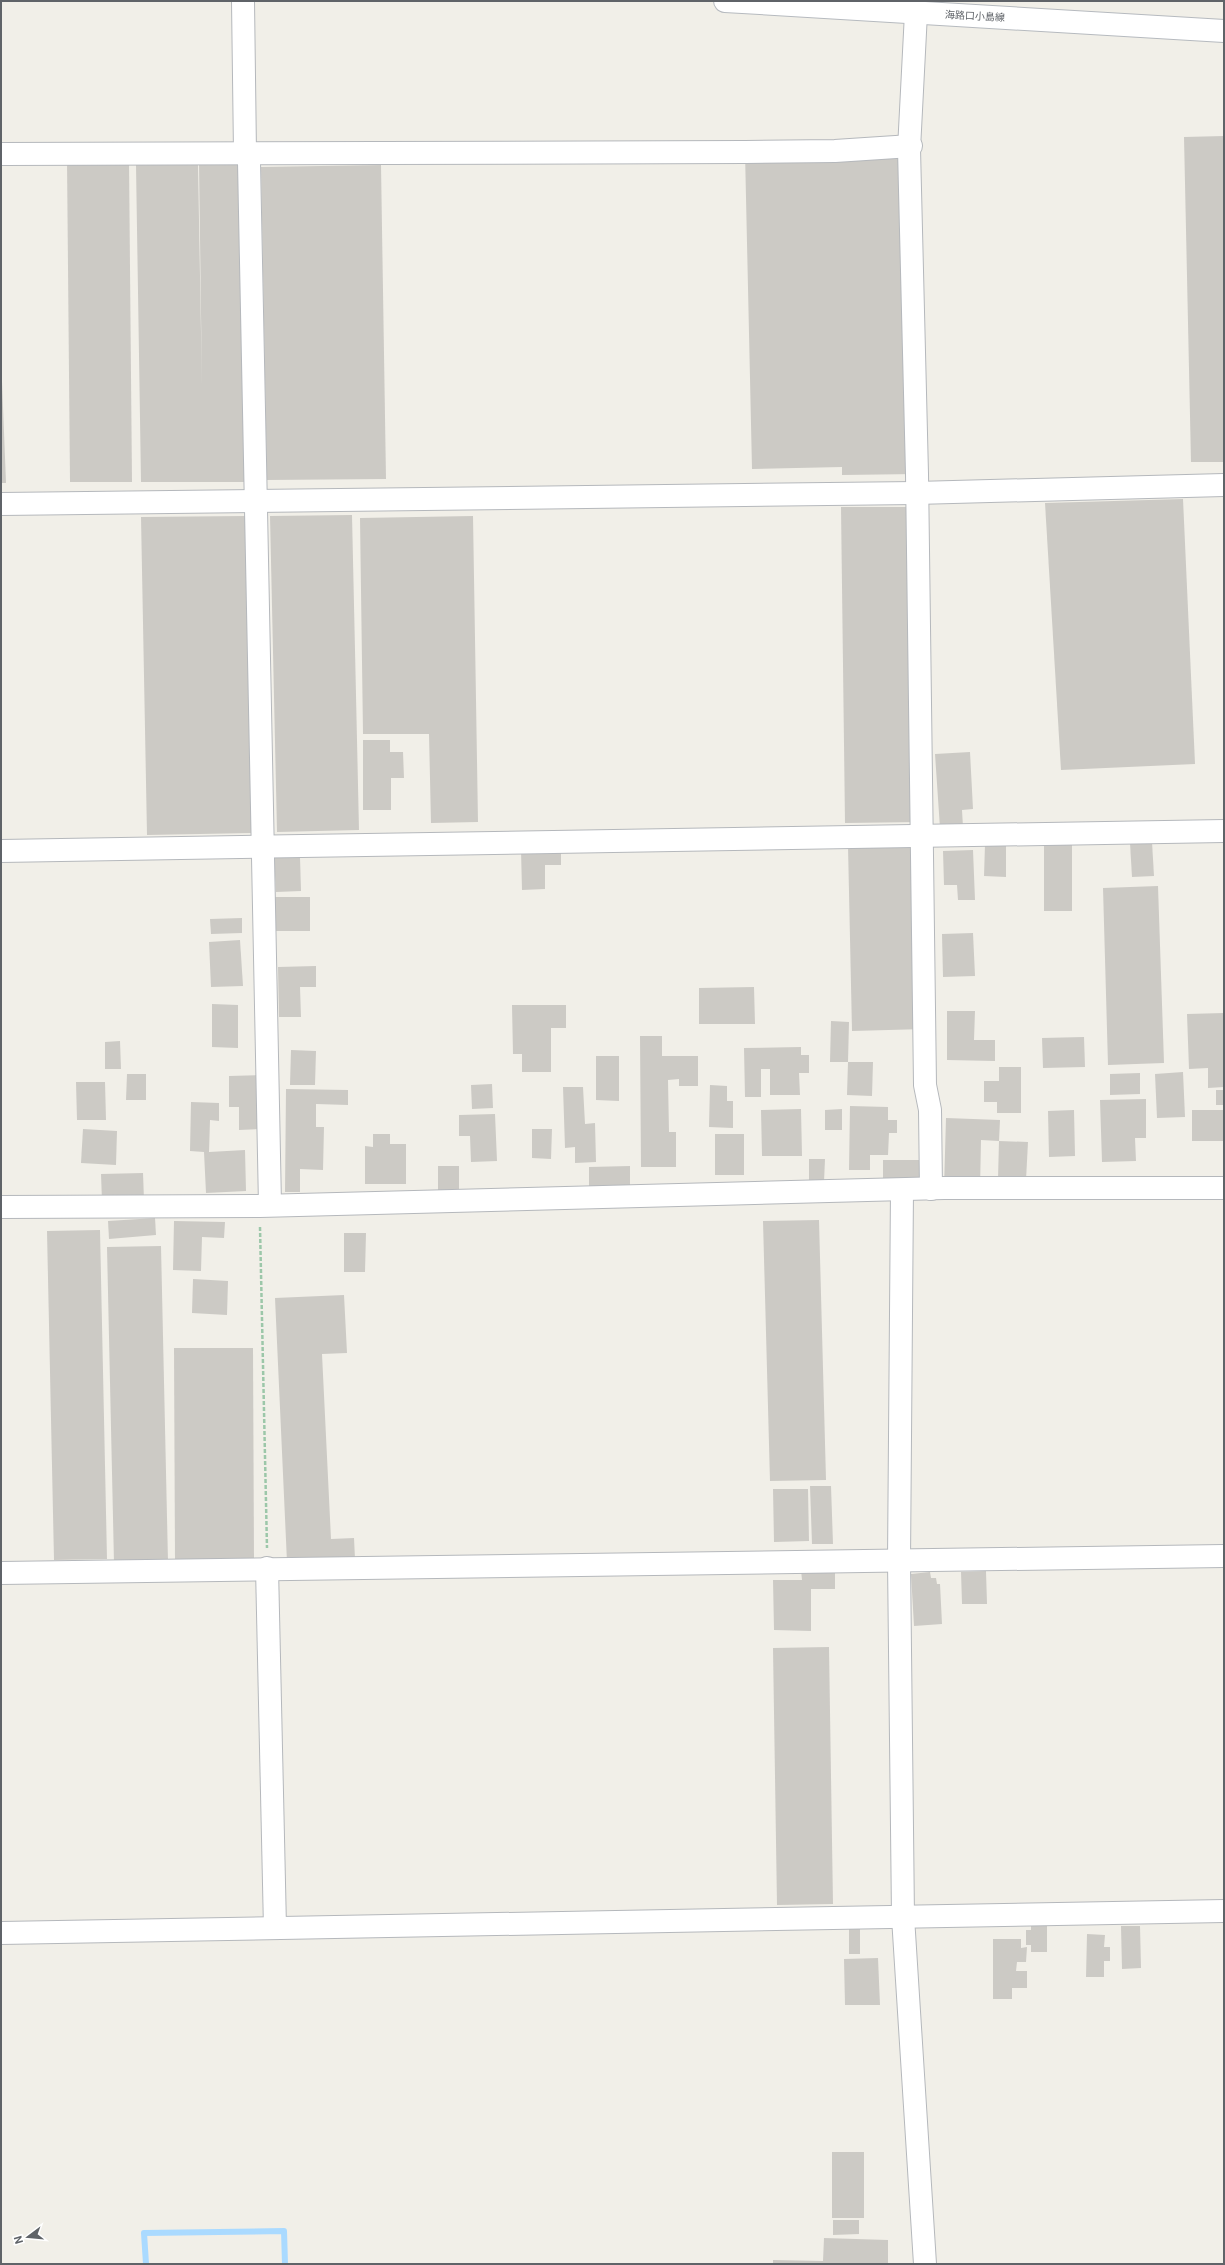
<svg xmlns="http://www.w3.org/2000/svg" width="1225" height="2265" font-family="Roboto,'Noto Sans JP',sans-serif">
	<rect width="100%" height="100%" fill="#f1efe8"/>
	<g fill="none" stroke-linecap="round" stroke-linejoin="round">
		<polyline stroke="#aadaff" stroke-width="6" points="146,2264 144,2233 284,2231 285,2264"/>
	</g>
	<g fill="#cccac5">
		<polygon points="1224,136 1224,462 1191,462 1184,137"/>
		<polygon points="909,149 917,474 842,475 842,467 752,469 745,152"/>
		<polygon points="67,160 129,160 132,482 70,482"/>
		<polygon points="199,163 242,163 245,482 141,482 136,165 198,164 202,388"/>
		<polygon points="381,165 386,479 267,480 261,167"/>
		<polygon points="1,356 6,483 1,483"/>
		<polygon points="1183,499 1195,764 1061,770 1045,503"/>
		<polygon points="841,507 916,507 921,822 845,823"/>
		<polygon points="352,515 359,830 277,832 270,516"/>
		<polygon points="245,516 252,833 147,835 141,517"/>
		<polygon points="473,516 478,822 431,823 429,734 363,734 360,518"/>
		<polygon points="363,740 390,740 390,752 403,752 404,778 391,778 391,810 363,810"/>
		<polygon points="970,752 973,809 962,810 963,827 940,828 935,754"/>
		<polygon points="1152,842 1154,876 1132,877 1130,843"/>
		<rect x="1044" y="844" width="28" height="67"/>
		<polygon points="921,845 925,1029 852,1031 848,846"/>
		<polygon points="985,845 1006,846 1006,877 984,876"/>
		<polygon points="521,850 561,850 561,865 545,865 545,889 522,890"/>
		<polygon points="973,850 975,900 958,900 957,885 944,885 943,851"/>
		<polygon points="300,857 301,891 276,892 274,858"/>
		<polygon points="1158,886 1164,1063 1108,1065 1103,888"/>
		<rect x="274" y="897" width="36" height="34"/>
		<polygon points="242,918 242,933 211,934 210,919"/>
		<polygon points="973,933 975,976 943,977 942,934"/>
		<polygon points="240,940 243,986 211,987 209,942"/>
		<polygon points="316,966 316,987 300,987 301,1017 279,1017 278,967"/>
		<polygon points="754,987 755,1024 699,1024 699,988"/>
		<polygon points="212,1004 238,1005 238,1048 212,1047"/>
		<polygon points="512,1005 566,1005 566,1028 551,1028 551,1072 522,1072 522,1054 513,1054"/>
		<polygon points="947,1011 975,1011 974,1040 995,1040 995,1061 947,1060"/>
		<polygon points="1224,1013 1224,1087 1208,1088 1208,1068 1189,1069 1187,1014"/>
		<polygon points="831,1021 849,1022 848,1062 830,1062"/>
		<polygon points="640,1036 662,1036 662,1056 698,1056 698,1086 679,1086 679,1079 668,1080 669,1132 676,1132 676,1167 641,1167"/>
		<polygon points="1084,1037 1085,1067 1043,1068 1042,1038"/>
		<polygon points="120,1041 121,1069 105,1069 105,1042"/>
		<polygon points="801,1047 801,1055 809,1055 809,1073 799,1073 800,1095 770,1095 770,1069 761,1069 761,1097 745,1097 744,1048"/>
		<polygon points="291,1050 316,1051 315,1085 290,1085"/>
		<polygon points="596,1056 619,1056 619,1101 596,1100"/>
		<polygon points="848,1062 873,1062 872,1096 847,1095"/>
		<polygon points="999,1067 1021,1067 1021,1113 997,1113 997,1102 984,1102 984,1081 999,1081"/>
		<polygon points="1183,1072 1185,1117 1157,1118 1155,1074"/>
		<polygon points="1140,1073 1140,1094 1110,1095 1110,1074"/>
		<polygon points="127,1074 146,1074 146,1100 126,1100"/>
		<polygon points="262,1075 262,1129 239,1130 239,1107 229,1107 229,1076"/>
		<polygon points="76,1082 105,1082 106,1120 77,1120"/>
		<polygon points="492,1084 493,1108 472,1109 471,1085"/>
		<polygon points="710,1085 727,1086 727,1101 733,1101 733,1128 709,1127"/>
		<polygon points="563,1087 583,1087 585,1124 595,1123 596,1162 575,1163 575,1147 565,1148"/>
		<polygon points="286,1089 348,1090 348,1105 316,1104 316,1127 324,1127 323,1170 300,1169 300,1192 285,1192"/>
		<rect x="1216" y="1090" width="8" height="15"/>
		<polygon points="1146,1099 1146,1138 1135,1138 1136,1161 1102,1162 1100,1100"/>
		<polygon points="191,1102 219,1103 219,1121 210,1120 209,1152 245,1150 246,1191 206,1193 204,1152 190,1151"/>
		<polygon points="850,1106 888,1107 888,1120 897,1120 897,1133 889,1133 888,1155 870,1155 870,1170 849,1170"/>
		<polygon points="801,1109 802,1156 762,1156 761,1110"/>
		<polygon points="842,1109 842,1130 825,1130 825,1110"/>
		<polygon points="1074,1110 1075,1156 1049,1157 1048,1111"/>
		<rect x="1192" y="1110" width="32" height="31"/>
		<polygon points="495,1114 497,1161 471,1162 470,1136 459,1136 459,1115"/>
		<polygon points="946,1118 1000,1120 999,1141 981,1140 980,1189 944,1188"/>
		<polygon points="83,1129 117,1131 116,1165 81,1163"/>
		<polygon points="532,1129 552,1129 551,1159 532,1158"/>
		<polygon points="373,1134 390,1134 390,1144 406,1144 406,1184 365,1184 365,1146 373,1147"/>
		<rect x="715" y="1134" width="29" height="41"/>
		<polygon points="999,1141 1028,1142 1026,1180 998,1179"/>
		<polygon points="809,1159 825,1159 824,1182 809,1182"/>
		<polygon points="883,1160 930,1160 931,1189 883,1190"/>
		<rect x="438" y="1166" width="21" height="24"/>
		<polygon points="630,1166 630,1189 589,1189 589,1167"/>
		<polygon points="143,1173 144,1200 102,1201 101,1174"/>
		<polygon points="155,1218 156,1235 109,1239 108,1221"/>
		<polygon points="819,1220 826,1480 770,1481 763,1221"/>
		<polygon points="174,1221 225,1222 224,1238 202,1237 201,1271 173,1270"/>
		<polygon points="100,1230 107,1559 54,1560 47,1231"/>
		<polygon points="344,1233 366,1233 365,1272 344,1272"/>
		<polygon points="161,1246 168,1562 114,1563 107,1247"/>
		<polygon points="193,1279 228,1281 227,1315 192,1313"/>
		<polygon points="344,1295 347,1353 322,1354 331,1539 354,1538 355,1559 287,1562 275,1298"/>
		<polygon points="174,1348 253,1348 254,1560 175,1561"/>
		<polygon points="810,1486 831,1486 833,1544 812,1544"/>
		<polygon points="773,1489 808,1489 809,1541 774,1542"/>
		<polygon points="801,1570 835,1570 835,1589 811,1589 811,1631 774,1630 773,1580 802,1580"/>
		<polygon points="986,1571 987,1604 962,1604 961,1572"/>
		<polygon points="930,1572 931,1578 936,1578 937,1584 940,1584 942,1624 914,1626 911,1574"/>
		<polygon points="829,1647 833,1904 777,1905 773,1648"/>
		<polygon points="1031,1922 1047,1922 1047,1952 1031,1952 1031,1945 1026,1945 1026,1930 1031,1930"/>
		<polygon points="1121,1926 1140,1926 1141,1968 1122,1969"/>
		<rect x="849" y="1928" width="11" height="26"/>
		<polygon points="1087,1934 1105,1935 1104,1947 1110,1947 1110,1961 1104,1961 1104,1977 1086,1977"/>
		<polygon points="993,1939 1021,1939 1021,1948 1027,1947 1026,1962 1017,1962 1016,1971 1027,1971 1027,1988 1012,1988 1012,1999 993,1999"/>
		<polygon points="878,1958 880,2005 845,2005 844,1959"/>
		<rect x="832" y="2152" width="32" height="66"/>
		<polygon points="833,2220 859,2220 859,2234 833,2235"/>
		<polygon points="824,2238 888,2240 888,2264 773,2264 773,2260 823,2261"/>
	</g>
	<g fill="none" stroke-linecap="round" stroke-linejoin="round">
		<g stroke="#b5b8bc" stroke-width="24">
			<g id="minor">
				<polyline points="243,1 245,153 249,162 270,1205"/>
				<polyline points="916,13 909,149 917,474 925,1085 930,1110 931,1189"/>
				<polyline points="1,154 745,152 835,151 911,146"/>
				<polyline points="1,504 916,493 1224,485"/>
				<polyline points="1,851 1224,831"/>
				<polyline points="902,1190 899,1561 903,1917 925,2264"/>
				<polyline points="1,1207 260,1206 944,1188 1224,1188"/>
				<polyline points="267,1568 275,1928"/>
				<polyline points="1,1573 1224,1556"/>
				<polyline points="1,1933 1224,1911"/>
			</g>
		</g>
		<g stroke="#b6babf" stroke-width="24">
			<polyline id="secondary" points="725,1 1224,31"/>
		</g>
		<polyline stroke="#9cc7a9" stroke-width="2.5" stroke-dasharray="4 2" stroke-linecap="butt" points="260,1227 267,1548"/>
		<use href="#minor" stroke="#fff" stroke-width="22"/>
		<use href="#secondary" stroke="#fff" stroke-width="22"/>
	</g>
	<g text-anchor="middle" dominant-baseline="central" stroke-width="3" stroke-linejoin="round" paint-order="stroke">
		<g font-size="10" fill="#5f6368" stroke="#fff">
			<text transform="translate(975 16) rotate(3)">海路口小島線</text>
		</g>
	</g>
	<rect width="1225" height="2265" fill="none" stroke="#5f6368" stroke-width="4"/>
	<g transform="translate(28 2237) rotate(254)" stroke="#ffffff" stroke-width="3" paint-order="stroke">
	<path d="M0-3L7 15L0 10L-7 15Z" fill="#5f6368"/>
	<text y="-6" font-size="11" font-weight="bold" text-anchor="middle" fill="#5f6368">N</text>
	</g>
</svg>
